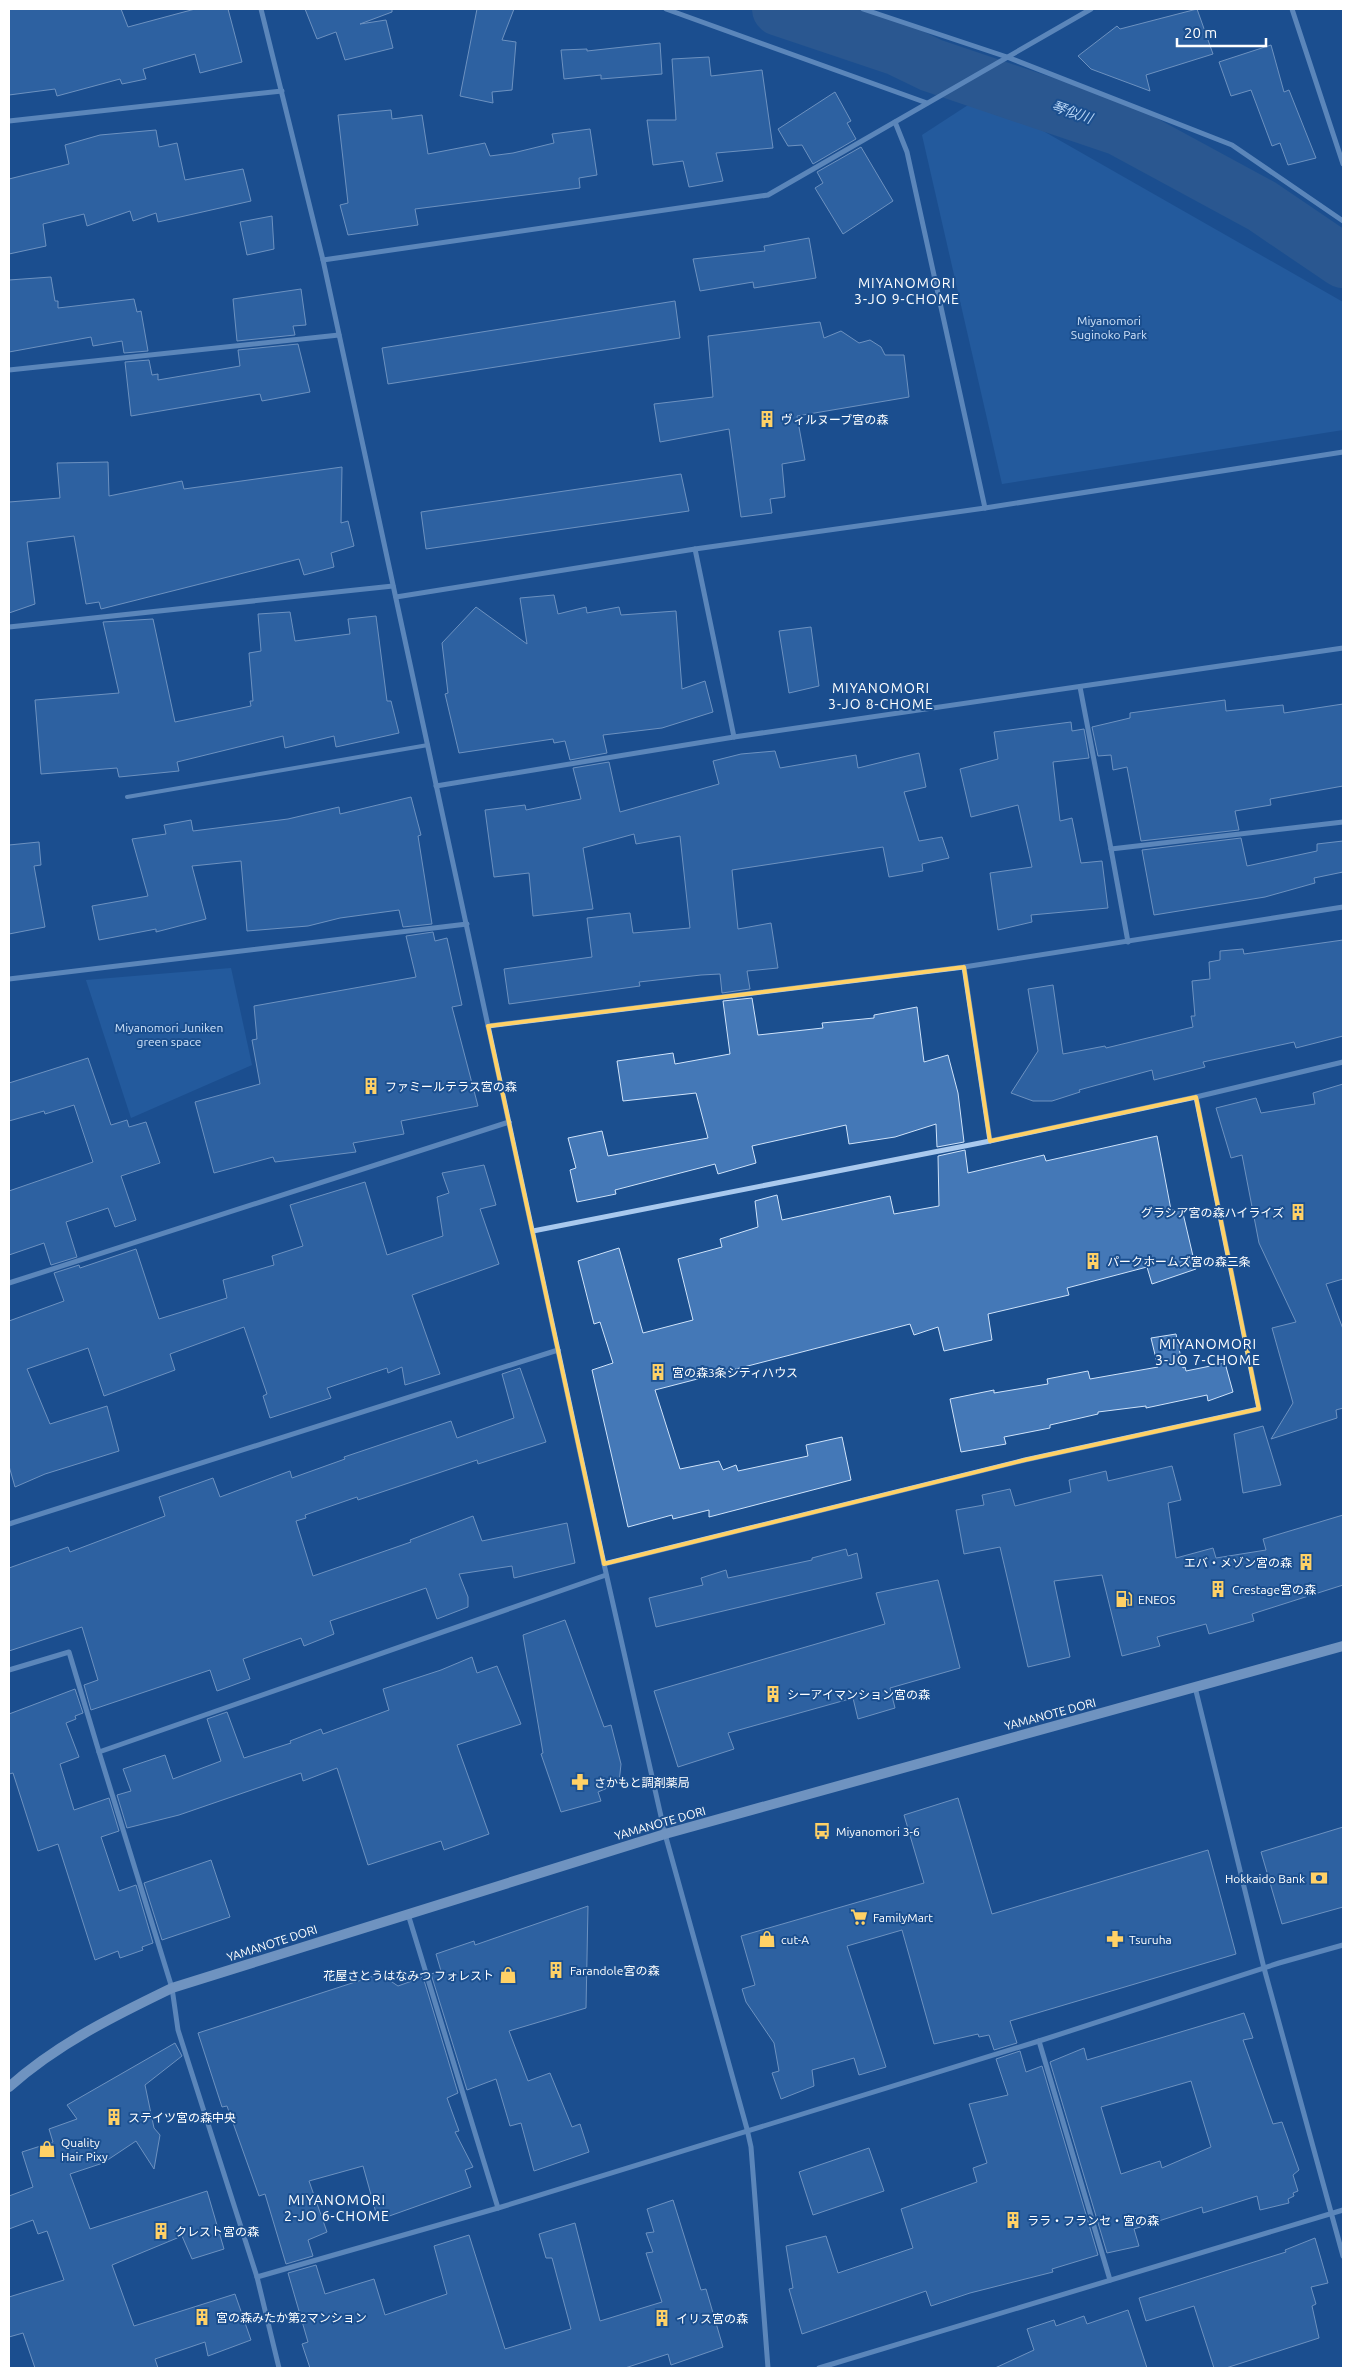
<svg xmlns="http://www.w3.org/2000/svg" width="1352" height="2377" font-family="Ubuntu,'Noto Sans JP',sans-serif">
	<rect width="100%" height="100%" fill="#1b4f8f"/>
	<g fill="#2e69ad">
		<polygon points="982,96 1343,302 1343,430 1002,484 922,135"/>
		<polygon points="231,968 252,1065 131,1118 86,980"/>
	</g>
	<g fill="none" stroke-linecap="round" stroke-linejoin="round">
		<polyline stroke="#3c6290" stroke-width="54" points="779,9 898,49 931,65 1120,129 1262,206 1343,261"/>
	</g>
	<g fill="#4478b7" stroke="#cfe3fa" fill-rule="evenodd">
		<polygon points="9,9 121,9 128,27 195,9 228,9 242,62 200,73 195,54 143,69 146,79 122,84 120,79 57,96 55,89 9,95"/>
		<polygon points="305,9 392,9 392,12 360,24 386,20 393,48 345,60 336,32 317,39"/>
		<polygon points="477,9 514,9 502,40 516,42 512,90 492,92 493,103 460,96"/>
		<polygon points="1197,9 1213,54 1146,75 1150,91 1091,69 1078,56 1117,26 1120,29"/>
		<polygon points="660,43 662,74 601,79 601,75 564,79 561,50 587,49 587,51"/>
		<polygon points="1271,45 1284,92 1289,90 1316,158 1288,165 1280,143 1272,146 1251,90 1231,96 1219,62"/>
		<polygon points="709,57 711,76 762,70 773,148 716,153 723,181 689,187 683,161 653,165 647,120 676,120 672,59"/>
		<polygon points="835,92 851,121 847,123 856,139 813,164 802,145 788,146 778,129"/>
		<polygon points="391,110 392,119 422,115 428,154 485,143 490,156 513,153 554,143 552,134 590,129 597,175 579,178 580,188 415,209 418,225 348,235 340,205 348,203 338,115"/>
		<polygon points="156,130 159,147 177,143 185,180 243,169 251,201 158,222 156,213 133,221 130,211 87,226 84,214 43,224 46,246 9,254 9,179 69,164 65,145 100,135"/>
		<polygon points="861,147 893,201 843,234 815,188 823,183 817,172"/>
		<polygon points="272,216 274,249 247,255 240,222"/>
		<polygon points="809,238 816,278 754,288 753,282 700,291 693,259 765,251 764,246"/>
		<polygon points="51,277 55,301 58,301 58,308 134,299 137,312 141,311 148,351 124,353 122,341 93,346 91,337 9,352 9,280"/>
		<polygon points="301,289 306,325 293,326 295,335 237,341 233,299"/>
		<polygon points="675,301 680,338 388,384 382,348"/>
		<polygon points="820,322 824,338 841,331 859,343 870,340 881,347 885,355 904,355 909,397 797,416 805,460 782,464 785,497 770,499 772,513 741,517 729,429 660,442 654,404 713,397 708,336"/>
		<polygon points="298,344 310,392 262,401 260,394 131,416 125,362 149,360 152,375 158,374 158,380 240,366 238,350"/>
		<polygon points="108,462 109,496 182,481 184,489 342,467 341,523 348,521 354,546 331,553 334,567 304,575 299,559 101,609 99,602 86,604 74,536 27,542 35,604 9,613 9,502 60,498 57,463"/>
		<polygon points="681,474 689,511 426,549 421,512"/>
		<polygon points="554,595 558,614 586,607 587,613 619,607 621,615 676,611 682,689 705,681 713,712 662,728 603,735 607,753 570,760 565,741 554,743 553,739 459,753 445,694 448,693 442,643 476,607 527,644 520,598"/>
		<polygon points="290,612 295,641 350,634 348,619 376,616 387,701 391,701 399,733 336,747 334,736 285,748 283,736 177,762 179,771 119,777 117,768 41,774 35,700 119,693 103,622 153,619 175,722 251,706 250,701 253,701 249,653 261,651 258,614"/>
		<polygon points="811,627 819,686 789,693 779,631"/>
		<polygon points="1225,700 1226,711 1283,705 1284,713 1343,704 1343,786 1270,799 1271,805 1235,811 1239,830 1141,841 1127,767 1113,770 1111,755 1098,756 1092,727 1130,718 1130,713"/>
		<polygon points="1071,722 1072,731 1084,729 1089,758 1053,762 1060,821 1072,818 1081,863 1102,861 1108,908 1031,915 1032,922 998,930 990,873 1032,867 1018,805 971,817 960,769 998,759 994,732"/>
		<polygon points="775,751 780,768 856,755 858,768 919,753 926,787 904,792 919,841 942,837 949,858 922,864 923,871 889,877 883,847 732,870 738,929 771,923 778,968 747,971 750,989 722,993 720,974 701,975 639,982 640,986 509,1004 504,969 592,957 587,918 630,913 633,933 690,928 680,836 636,844 634,834 583,848 593,909 533,916 529,873 494,877 485,810 525,805 526,810 581,799 573,768 609,762 620,812 719,784 713,761 741,754"/>
		<polygon points="411,797 421,835 418,836 432,924 403,927 399,910 340,918 308,926 247,931 241,861 192,866 206,919 156,932 156,929 99,940 92,906 148,896 132,839 166,834 164,825 191,820 193,831 288,819 339,807 340,814"/>
		<polygon points="1241,838 1247,866 1317,851 1317,844 1343,841 1343,872 1314,878 1315,883 1265,897 1154,915 1142,850"/>
		<polygon points="39,842 41,865 34,866 45,927 9,934 9,845"/>
		<polygon points="433,932 435,941 447,938 462,1005 452,1007 478,1106 401,1121 404,1134 353,1143 356,1152 275,1162 273,1157 214,1173 195,1102 260,1084 252,1040 257,1039 254,1006 416,977 406,936"/>
		<polygon points="1343,940 1343,1036 1296,1048 1294,1042 1203,1062 1205,1067 1154,1080 1152,1070 1079,1090 1080,1092 1052,1101 1033,1101 1011,1093 1038,1051 1028,989 1053,985 1063,1054 1105,1046 1106,1048 1193,1027 1191,1016 1195,1016 1192,981 1210,979 1209,962 1220,960 1220,951 1243,949 1244,954"/>
		<polygon points="752,998 758,1035 823,1028 822,1023 874,1018 874,1015 917,1007 924,1062 948,1055 958,1093 964,1142 937,1147 936,1124 895,1137 849,1144 846,1125 752,1146 756,1163 718,1174 715,1164 615,1190 616,1194 577,1202 570,1170 576,1168 568,1138 602,1131 608,1156 708,1138 696,1093 623,1101 617,1061 673,1053 675,1064 730,1054 723,1001"/>
		<polygon points="88,1058 111,1125 127,1120 129,1127 146,1122 160,1163 121,1176 136,1220 115,1227 108,1208 66,1222 77,1257 51,1265 44,1243 9,1255 9,1191 93,1162 74,1105 45,1114 44,1111 9,1121 9,1083"/>
		<polygon points="1343,1084 1343,1279 1326,1284 1343,1329 1343,1408 1336,1410 1337,1418 1271,1439 1293,1403 1272,1328 1296,1322 1259,1243 1242,1155 1231,1158 1216,1108 1256,1098 1261,1113 1315,1104 1313,1093"/>
		<polygon points="1157,1136 1171,1210 1182,1209 1196,1269 1152,1284 1147,1267 1067,1288 1069,1295 988,1314 992,1340 944,1351 938,1327 914,1335 910,1324 655,1390 680,1469 719,1461 723,1470 736,1465 738,1471 808,1456 806,1445 842,1437 851,1480 709,1517 709,1510 673,1519 672,1515 628,1527 592,1370 613,1363 600,1322 594,1324 578,1261 619,1248 643,1333 693,1320 678,1259 722,1247 720,1239 758,1227 755,1201 777,1195 782,1220 890,1196 894,1214 939,1206 938,1156 965,1150 968,1173 1044,1155 1046,1161"/>
		<polygon points="484,1165 496,1205 480,1209 499,1264 412,1295 440,1374 405,1385 402,1367 388,1373 387,1368 327,1388 331,1398 270,1418 263,1396 267,1394 244,1327 170,1354 175,1370 104,1396 88,1348 27,1369 50,1424 107,1406 119,1451 45,1474 15,1487 9,1466 9,1321 64,1301 54,1273 79,1265 80,1268 136,1249 159,1319 227,1298 223,1280 274,1265 272,1256 303,1246 290,1205 365,1182 387,1255 443,1236 437,1197 449,1193 442,1173"/>
		<polygon points="1176,1334 1183,1368 1185,1367 1186,1371 1225,1363 1233,1392 1208,1401 1207,1395 1146,1408 1146,1406 1098,1412 1098,1414 1050,1425 1050,1428 1004,1437 1006,1444 961,1452 950,1399 994,1390 994,1393 1048,1384 1047,1379 1088,1371 1090,1379 1158,1367 1151,1338"/>
		<polygon points="520,1368 546,1442 478,1464 477,1460 358,1500 357,1497 305,1515 306,1518 296,1521 313,1576 411,1542 410,1540 473,1516 482,1541 567,1523 575,1563 514,1578 512,1566 459,1574 468,1597 468,1607 437,1619 426,1588 330,1621 334,1634 304,1646 301,1638 243,1659 250,1679 217,1691 210,1670 91,1710 84,1685 98,1680 82,1627 9,1651 9,1568 68,1547 70,1552 165,1516 159,1497 213,1478 220,1497 290,1471 292,1478 345,1459 344,1457 451,1421 457,1438 514,1418 502,1374"/>
		<polygon points="1263,1426 1281,1485 1243,1493 1234,1434"/>
		<polygon points="1172,1466 1181,1500 1168,1503 1176,1558 1213,1548 1216,1558 1266,1550 1263,1539 1343,1515 1343,1585 1252,1614 1254,1621 1209,1634 1206,1624 1157,1637 1160,1646 1122,1656 1102,1575 1054,1581 1070,1657 1028,1667 1000,1547 964,1554 956,1510 984,1505 982,1495 1010,1489 1015,1506 1071,1492 1069,1480 1106,1471 1108,1481"/>
		<polygon points="846,1549 848,1556 857,1553 862,1578 656,1627 649,1598 703,1585 701,1578 726,1570 728,1578 812,1560 812,1558"/>
		<polygon points="938,1580 960,1668 890,1688 895,1708 858,1719 853,1698 728,1733 734,1749 678,1767 654,1691 885,1624 876,1593"/>
		<polygon points="565,1620 604,1727 611,1725 621,1764 619,1783 598,1792 601,1801 561,1812 541,1754 543,1753 523,1635"/>
		<polygon points="472,1657 477,1673 497,1666 521,1724 457,1745 489,1834 444,1850 441,1841 368,1865 337,1768 303,1781 301,1773 179,1815 127,1828 117,1795 131,1791 123,1769 165,1755 173,1779 221,1761 207,1719 227,1712 244,1758 291,1743 290,1741 321,1729 323,1734 389,1710 383,1689 441,1670"/>
		<polygon points="75,1689 83,1713 75,1716 76,1719 66,1723 79,1757 60,1764 74,1810 109,1798 119,1831 101,1837 119,1891 136,1885 153,1943 142,1947 143,1950 120,1958 118,1951 95,1960 58,1844 38,1851 13,1773 9,1774 9,1714"/>
		<polygon points="958,1798 992,1914 1208,1850 1236,1954 1010,2021 1017,2043 994,2050 989,2035 979,2037 978,2034 934,2044 902,1930 847,1946 886,2067 859,2075 854,2058 812,2070 814,2086 781,2099 772,2073 779,2071 774,2043 746,2002 742,1989 755,1985 741,1936 924,1883 904,1815"/>
		<polygon points="1343,1827 1343,1907 1282,1924 1261,1852"/>
		<polygon points="211,1860 230,1917 162,1940 144,1883"/>
		<polygon points="588,1906 586,2008 509,2031 528,2081 550,2073 572,2127 580,2124 589,2152 534,2171 521,2123 510,2126 496,2079 467,2090 431,1974 441,1971 436,1954 474,1941 475,1945"/>
		<polygon points="380,1974 398,1986 423,1977 458,2093 447,2098 459,2131 455,2132 473,2167 465,2170 471,2187 378,2220 363,2166 309,2181 327,2232 308,2240 313,2256 286,2264 265,2194 259,2196 227,2106 222,2107 198,2033"/>
		<path d="M 1244,2013 L 1253,2038 L 1243,2040 L 1273,2124 L 1282,2122 L 1299,2170 L 1293,2175 L 1298,2191 L 1293,2193 L 1294,2196 L 1288,2199 L 1289,2203 L 1260,2210 L 1257,2196 L 1203,2213 L 1202,2207 L 1134,2229 L 1139,2246 L 1107,2253 L 1050,2062 L 1084,2048 L 1087,2060 ZM 1191,2081 L 1211,2147 L 1162,2168 L 1160,2161 L 1121,2174 L 1101,2107 Z"/>
		<polygon points="175,2043 182,2056 145,2085 154,2128 160,2135 154,2169 136,2141 103,2163 70,2174 90,2229 207,2191 224,2249 192,2259 182,2236 112,2265 134,2326 235,2294 251,2340 208,2356 205,2342 155,2359 158,2368 35,2368 23,2333 9,2337 9,2297 64,2280 47,2231 38,2234 33,2220 9,2229 9,2196 33,2187 22,2152 53,2142 49,2129 77,2119 67,2105"/>
		<polygon points="1020,2051 1026,2072 1042,2066 1098,2255 1052,2269 1053,2272 970,2293 931,2306 926,2291 802,2334 789,2289 793,2288 786,2246 826,2236 838,2273 913,2248 901,2209 977,2182 973,2168 987,2163 969,2104 1008,2095 996,2059"/>
		<polygon points="869,2148 884,2191 813,2215 799,2172"/>
		<polygon points="673,2200 701,2290 706,2289 723,2347 671,2365 668,2354 625,2368 310,2368 302,2344 308,2342 288,2273 316,2265 325,2294 374,2279 385,2315 447,2294 434,2246 469,2235 505,2349 571,2329 552,2258 546,2258 539,2234 575,2223 600,2321 662,2302 646,2253 653,2252 646,2233 654,2232 647,2209"/>
		<polygon points="1315,2238 1328,2283 1311,2287 1316,2304 1312,2306 1319,2338 1226,2368 1214,2368 1194,2306 1146,2321 1139,2298 1286,2252 1285,2250"/>
		<polygon points="1128,2310 1147,2368 995,2368 1034,2350 1027,2329 1054,2320 1056,2326 1084,2316 1087,2324"/>
	</g>
	<g fill="none" stroke-linecap="round" stroke-linejoin="round">
		<polyline stroke="#a9c9ee" stroke-width="4" points="127,797 428,745"/>
		<g stroke="#a9c9ee" stroke-width="5">
			<polyline points="261,9 323,260 604,1564 665,1834 747,2129 751,2147 768,2368"/>
			<polyline points="666,9 927,103"/>
			<polyline points="863,9 1007,57 1232,145 1343,221"/>
			<polyline points="1292,9 1343,164"/>
			<polyline points="9,121 282,91"/>
			<polyline points="895,122 907,152 985,508"/>
			<polyline points="323,260 768,195 1091,9"/>
			<polyline points="9,370 339,335"/>
			<polyline points="695,549 734,737"/>
			<polyline points="396,597 695,549 985,508 1343,452"/>
			<polyline points="9,627 393,586"/>
			<polyline points="1080,687 1111,849 1343,822"/>
			<polyline points="436,786 734,737 1343,648"/>
			<polyline points="1111,849 1128,942"/>
			<polyline points="964,967 990,1141"/>
			<polyline points="9,979 467,924"/>
			<polyline points="488,1026 964,967 1343,907"/>
			<polyline points="533,1231 990,1141 1196,1097 1343,1062"/>
			<polyline points="9,1283 509,1122"/>
			<polyline points="9,1524 558,1350"/>
			<polyline points="604,1564 1025,1460 1259,1409 1196,1097"/>
			<polyline points="9,1670 69,1652 99,1752 606,1575"/>
			<polyline points="1195,1687 1264,1968 1343,2256"/>
			<polyline points="99,1752 172,1988 178,2030 257,2277 279,2368"/>
			<polyline points="408,1914 498,2208"/>
			<polyline points="1039,2041 1110,2280"/>
			<polyline points="257,2277 498,2208 1039,2041 1279,1963 1343,1945"/>
			<polyline points="819,2368 1343,2210"/>
		</g>
		<path stroke="#d6e6fa" stroke-width="10" d="M 9,2087 C 57,2044 114,2016 172,1988 L 665,1834 L 1343,1646"/>
	</g>
	<path d="M0 0H1352V2377H0ZM 964,967 L 990,1141 L 1196,1097 L 1259,1409 L 1025,1460 L 604,1564 L 488,1026 Z" fill="#1b4f8f" fill-opacity=".55" fill-rule="evenodd"/>
	<path fill="none" stroke="#ffd166" stroke-width="4" stroke-linejoin="round" d="M 964,967 L 990,1141 L 1196,1097 L 1259,1409 L 1025,1460 L 604,1564 L 488,1026 Z"/>
	<defs>
		<g id="building-bare" transform="scale(1.35)"><path d="M-4-6H4V6H1V3H-1V6H-4ZM-2.5-4.3h1.7v1.8h-1.7ZM.8-4.3h1.7v1.8H.8ZM-2.5-1h1.7V.8h-1.7ZM.8-1h1.7V.8H.8Z" fill="#ffd166" stroke="#1b4f8f" stroke-width="2.5" paint-order="stroke"/></g>
		<g id="fuel-bare" transform="scale(1.35)"><path d="M-5.5-6h7V0h2V4h1.3V-2.5L3-4.5l.8-.8L6-3V5H2.5V1h-1V6h-7ZM-4.2-4.7v3.2H.2V-4.7Z" fill="#ffd166" stroke="#1b4f8f" stroke-width="2.5" paint-order="stroke"/></g>
		<g id="pharmacy-bare" transform="scale(1.35)"><path d="M-2-6h4v4h4v4h-4v4h-4v-4h-4v-4h4Z" fill="#ffd166" stroke="#1b4f8f" stroke-width="2.5" paint-order="stroke"/></g>
		<g id="bus-bare" transform="scale(1.35)"><path d="M-5-6H5V4H4V6H2V4H-2V6H-4V4H-5ZM-3.5-4V0h7V-4ZM-3.5 1.2v1.5H-2V1.2ZM2 1.2v1.5H3.5V1.2Z" fill="#ffd166" stroke="#1b4f8f" stroke-width="2.5" paint-order="stroke"/></g>
		<g id="bank-bare" transform="scale(1.35)"><path d="M-6-4H6V4H-6ZM0-2.3a2.3 2.3 0 1 0 0 4.6a2.3 2.3 0 1 0 0-4.6Z" fill="#ffd166" stroke="#1b4f8f" stroke-width="2.5" paint-order="stroke"/></g>
		<g id="supermarket-bare" transform="scale(1.35)"><path d="M-6-5.5h2.5l.6 2H6L4.5 2H-2.5L-4.4-4H-6ZM-1.5 3.2a1.3 1.3 0 1 0 .1 0ZM3 3.2a1.3 1.3 0 1 0 .1 0Z" fill="#ffd166" stroke="#1b4f8f" stroke-width="2.5" paint-order="stroke"/></g>
		<g id="shop-bare" transform="scale(1.35)"><path d="M-5-2.5h2.3a2.7 3.5 0 0 1 5.4 0H5L5.5 6h-11ZM-1.5-2.5h3a1.5 2.3 0 0 0-3 0Z" fill="#ffd166" stroke="#1b4f8f" stroke-width="2.5" paint-order="stroke"/></g>
	</defs>
	<g fill-rule="evenodd">
		<use href="#building-bare" x="767" y="419"/>
		<use href="#building-bare" x="371" y="1086"/>
		<use href="#building-bare" x="1298" y="1212"/>
		<use href="#building-bare" x="1093" y="1261"/>
		<use href="#building-bare" x="658" y="1372"/>
		<use href="#building-bare" x="1306" y="1562"/>
		<use href="#building-bare" x="1218" y="1589"/>
		<use href="#fuel-bare" x="1124" y="1599"/>
		<use href="#building-bare" x="773" y="1694"/>
		<use href="#pharmacy-bare" x="580" y="1782"/>
		<use href="#bus-bare" x="822" y="1831"/>
		<use href="#bank-bare" x="1319" y="1878"/>
		<use href="#supermarket-bare" x="859" y="1917"/>
		<use href="#shop-bare" x="767" y="1939"/>
		<use href="#pharmacy-bare" x="1115" y="1939"/>
		<use href="#building-bare" x="556" y="1970"/>
		<use href="#shop-bare" x="508" y="1975"/>
		<use href="#building-bare" x="114" y="2117"/>
		<use href="#shop-bare" x="47" y="2149"/>
		<use href="#building-bare" x="1013" y="2220"/>
		<use href="#building-bare" x="161" y="2231"/>
		<use href="#building-bare" x="202" y="2317"/>
		<use href="#building-bare" x="662" y="2318"/>
	</g>
	<g text-anchor="middle" dominant-baseline="central" stroke-width="4" stroke-linejoin="round" paint-order="stroke">
		<g font-size="12" fill="#cfe3fa" stroke="#1b4f8f">
			<text x="1109" y="320">Miyanomori<tspan x="1109" dy="14">Suginoko Park</tspan></text>
			<text x="169" y="1027">Miyanomori Juniken<tspan x="169" dy="14">green space</tspan></text>
		</g>
		<g font-size="12" fill="#fff" stroke="#1b4f8f" text-anchor="start">
			<text x="781" y="419">ヴィルヌーブ宮の森</text>
			<text x="385" y="1086">ファミールテラス宮の森</text>
			<text x="1284" y="1212" text-anchor="end">グラシア宮の森ハイライズ</text>
			<text x="1107" y="1261">パークホームズ宮の森三条</text>
			<text x="672" y="1372">宮の森3条シティハウス</text>
			<text x="1292" y="1562" text-anchor="end">エバ・メゾン宮の森</text>
			<text x="1232" y="1589">Crestage宮の森</text>
			<text x="1138" y="1599">ENEOS</text>
			<text x="787" y="1694">シーアイマンション宮の森</text>
			<text x="594" y="1782">さかもと調剤薬局</text>
			<text x="836" y="1831">Miyanomori 3-6</text>
			<text x="1305" y="1878" text-anchor="end">Hokkaido Bank</text>
			<text x="873" y="1917">FamilyMart</text>
			<text x="781" y="1939">cut-A</text>
			<text x="1129" y="1939">Tsuruha</text>
			<text x="570" y="1970">Farandole宮の森</text>
			<text x="494" y="1975" text-anchor="end">花屋さとうはなみつ フォレスト</text>
			<text x="128" y="2117">ステイツ宮の森中央</text>
			<text x="61" y="2142">Quality<tspan x="61" dy="14">Hair Pixy</tspan></text>
			<text x="1027" y="2220">ララ・フランセ・宮の森</text>
			<text x="175" y="2231">クレスト宮の森</text>
			<text x="216" y="2317">宮の森みたか第2マンション</text>
			<text x="676" y="2318">イリス宮の森</text>
		</g>
		<g font-size="12" fill="#fff" stroke="#1b4f8f">
			<text transform="translate(1050 1714) rotate(-15)">YAMANOTE DORI</text>
			<text transform="translate(660 1823) rotate(-16)">YAMANOTE DORI</text>
			<text transform="translate(272 1943) rotate(-18)">YAMANOTE DORI</text>
		</g>
		<g font-size="14" font-style="italic" fill="#b5d3f5" stroke="#1b4f8f">
			<text transform="translate(1072 112) rotate(19)">琴似川</text>
		</g>
		<g font-size="14" letter-spacing="1" fill="#fff" stroke="#1b4f8f">
			<text x="907" y="283">MIYANOMORI<tspan x="907" dy="16">3-JO 9-CHOME</tspan></text>
			<text x="881" y="688">MIYANOMORI<tspan x="881" dy="16">3-JO 8-CHOME</tspan></text>
			<text x="1208" y="1344">MIYANOMORI<tspan x="1208" dy="16">3-JO 7-CHOME</tspan></text>
			<text x="337" y="2200">MIYANOMORI<tspan x="337" dy="16">2-JO 6-CHOME</tspan></text>
		</g>
	</g>
	<rect width="1352" height="2377" fill="none" stroke="#ffffff" stroke-width="20"/>
	<path d="M1177 38v8h89v-8" fill="none" stroke="#ffffff" stroke-width="2.5"/>
	<text x="1184" y="38" font-size="15" fill="#ffffff" stroke="#1b4f8f" stroke-width="4" paint-order="stroke">20 m</text>
</svg>
